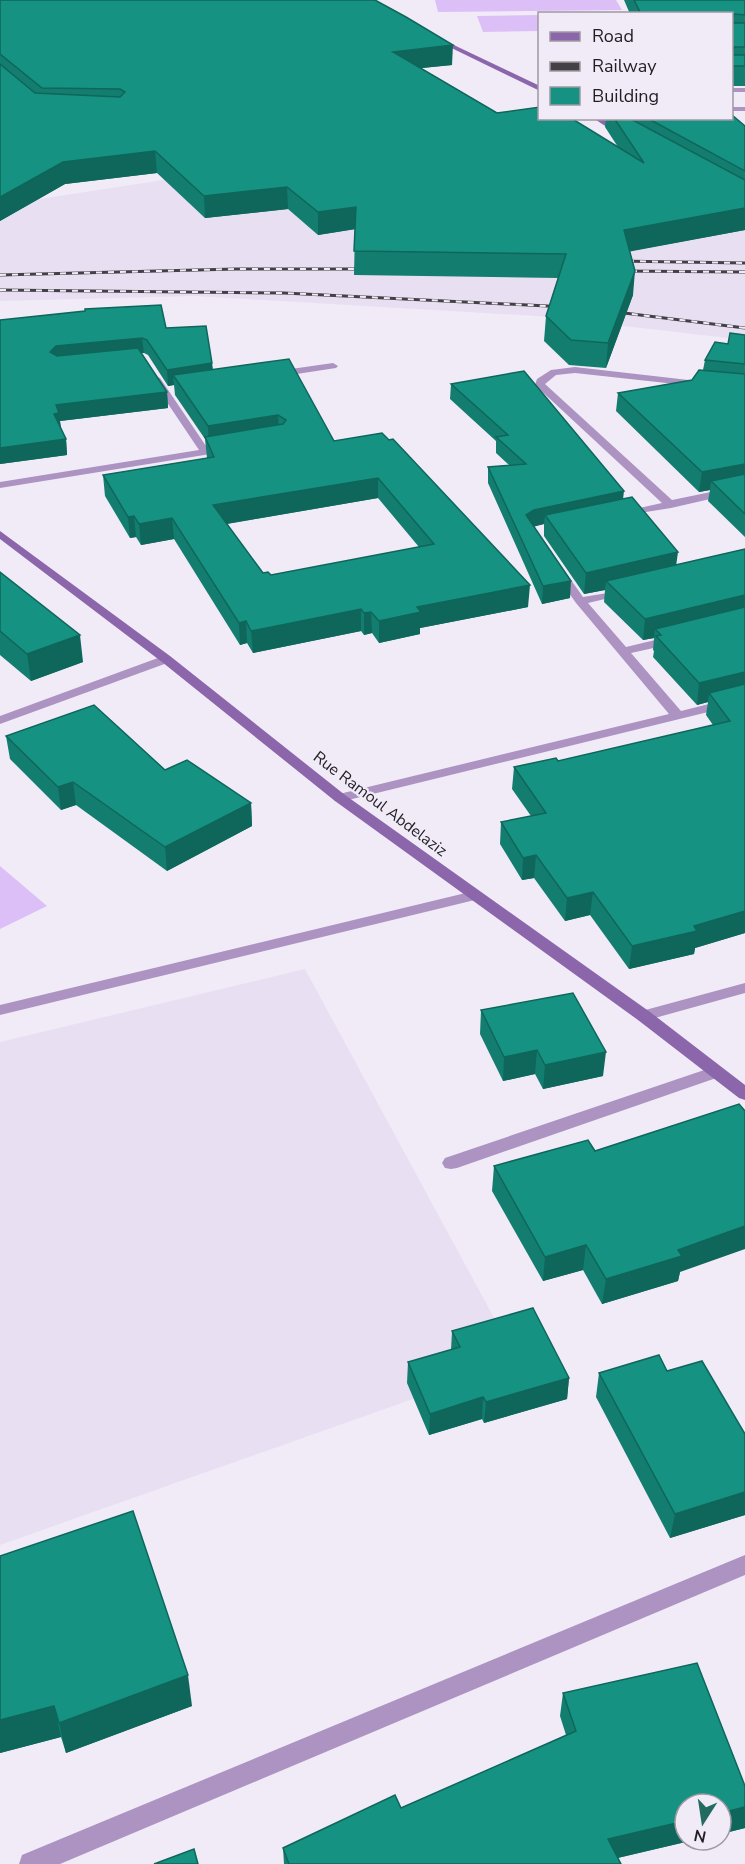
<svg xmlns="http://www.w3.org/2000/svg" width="745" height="1864" font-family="'Nunito Sans',sans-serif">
	<rect width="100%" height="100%" fill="#f1ebf8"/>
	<g fill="#e9dff3">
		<polygon points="562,119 571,119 745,216 745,340 537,316 194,296 0,301 0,205"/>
		<polygon points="305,969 518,1362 0,1545 0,1042"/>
	</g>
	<g fill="#ddbff8">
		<polygon points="435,0 616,0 622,10 438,12"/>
		<polygon points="539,15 539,31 483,32 477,16"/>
		<polygon points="0,866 47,906 0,929"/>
	</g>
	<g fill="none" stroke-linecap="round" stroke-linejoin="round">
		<g fill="#ac93c2" fill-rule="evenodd">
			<rect x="732" y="88" width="13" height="4"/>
			<rect x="732" y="107" width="13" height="4"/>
		</g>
		<g fill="#ac93c2" fill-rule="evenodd">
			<polygon points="333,363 338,366 336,368 277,377 272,374 277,371"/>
			<polygon points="575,367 706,382 708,384 703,387 575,373 556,375 545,384 672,500 745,485 745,491 671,508 621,516 621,512 662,503 535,385 537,379 551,370"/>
			<polygon points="157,377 160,378 208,449 225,446 230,449 229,451 0,488 0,482 199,450 152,380"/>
			<polygon points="560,569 564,570 583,597 626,590 626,594 588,603 626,647 672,636 676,637 676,643 631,653 681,711 745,695 745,703 340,802 335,801 333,798 335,795 669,714 576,603 554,572"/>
			<polygon points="166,655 172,659 170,662 0,724 0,716"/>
			<polygon points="474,891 481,896 479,899 0,1015 0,1005"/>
			<polygon points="745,983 745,993 644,1021 638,1020 636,1016 638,1012"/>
			<polygon points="716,1066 722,1068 724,1072 722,1076 457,1168 451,1169 445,1168 442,1163 445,1158"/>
			<polygon points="745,1555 745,1575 60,1864 19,1864 22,1855"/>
		</g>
		<g fill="#8c66ab" fill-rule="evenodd">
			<polygon points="433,37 437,37 540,86 540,91 433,39"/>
			<polygon points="593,118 602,118 626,133 619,135"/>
			<polygon points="0,531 170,656 345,795 650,1012 745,1085 745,1100 739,1098 638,1020 335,801 162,662 0,539"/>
		</g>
		<g stroke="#434046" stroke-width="3">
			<g id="rail">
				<polyline points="616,261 745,263"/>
				<polyline points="619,271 745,272"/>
				<polyline points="0,275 236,269 370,269"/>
				<polyline points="0,290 284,293 567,307"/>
				<polyline points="608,311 745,328"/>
			</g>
		</g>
		<use href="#rail" stroke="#f1ebf8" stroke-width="2" stroke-dasharray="6" stroke-linecap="butt"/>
	</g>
	<g fill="#137e70" fill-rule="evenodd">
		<polygon points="0,0 452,65 421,68 497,113 618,147 605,127 606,118 732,118 745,126 745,230 630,251 633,295 606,368 569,365 544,341 546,316 558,278 354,275 355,229 318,235 288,209 205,218 157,173 65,184 0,221"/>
		<polygon points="624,0 745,0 745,86 732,86 732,14 630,14"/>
		<path d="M 0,320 L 166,328 L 212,363 L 213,370 L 334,441 L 382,433 L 528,607 L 420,628 L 420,634 L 379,643 L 372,633 L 364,635 L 361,631 L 253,653 L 247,643 L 240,645 L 174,539 L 141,545 L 136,537 L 130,538 L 105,496 L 103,475 L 207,458 L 205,439 L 175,395 L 174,385 L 168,386 L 148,355 L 144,353 L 141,353 L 167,392 L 168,408 L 60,421 L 61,429 L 66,439 L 67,455 L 0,464 ZM 378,498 L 419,547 L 271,575 L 263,573 L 227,524 Z"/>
		<polygon points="745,335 745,537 708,501 710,490 699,492 616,411 618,393 692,380 703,370 705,360 728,344"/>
		<polygon points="451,384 623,499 677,565 745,549 745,933 695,948 694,954 629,969 590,915 565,921 534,878 522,880 500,844 501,822 531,816 512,789 514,767 558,761 713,725 706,715 708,702 697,705 653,657 654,651 653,650 654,638 643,640 604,602 605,590 584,594 544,536 544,524 534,526 570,598 542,604 488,483 488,467 509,465 496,453 496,441 450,399"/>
		<polygon points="0,572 83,662 31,681 0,655"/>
		<polygon points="6,736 165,770 251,803 252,826 167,871 76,805 61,810 10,759"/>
		<polygon points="481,1010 603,1076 543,1089 535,1074 503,1081 480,1034"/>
		<polygon points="595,1151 680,1272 678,1281 602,1304 583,1270 543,1281 492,1191 494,1166"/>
		<polygon points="452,1331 569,1378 567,1399 484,1423 482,1419 429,1435 407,1383 408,1362 451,1350"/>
		<polygon points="667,1371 745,1434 745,1515 670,1538 596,1397 599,1373"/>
		<polygon points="0,1556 192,1706 66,1753 61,1737 0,1753"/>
		<polygon points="563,1693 745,1786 745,1828 721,1834 721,1804 685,1840 694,1840 618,1858 621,1864 284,1864 283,1848 401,1808 566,1735 560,1716"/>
	</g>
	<g fill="#0f665b">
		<polygon points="453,45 452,65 393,71 393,52"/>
		<polygon points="734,66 732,86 732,68"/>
		<polygon points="155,151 157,173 65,184 0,221 0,197 63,162"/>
		<polygon points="287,187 288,209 205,218 204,196"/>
		<polygon points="356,207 356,229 318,235 318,212"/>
		<polygon points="745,208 745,230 622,253 624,230"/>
		<polygon points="635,271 633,295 606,368 608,343"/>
		<polygon points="142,338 144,353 58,361 50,352 56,346"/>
		<polygon points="212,363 213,379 173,375 174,385 168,386 167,370"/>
		<polygon points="167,392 168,408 60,421 61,429 54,414 56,405"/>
		<polygon points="278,415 279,435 209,446 208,426"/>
		<polygon points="66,439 67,455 0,464 0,448"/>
		<polygon points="745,464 745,484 711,481 710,490 699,492 702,472"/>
		<polygon points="378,478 378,498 214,526 213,505"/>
		<polygon points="624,491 622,508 545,515 544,524 533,527 526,515 534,510"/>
		<polygon points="134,516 136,537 130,538 128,517"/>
		<polygon points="172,518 174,539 141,545 139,524"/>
		<polygon points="678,552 675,574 606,581 605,590 584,594 586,573"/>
		<polygon points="571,581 570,598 542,604 543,586"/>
		<polygon points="530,585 528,607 420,628 420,634 379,643 379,621 417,607"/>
		<polygon points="745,595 745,616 661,635 655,629 654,638 643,640 645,619"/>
		<polygon points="361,609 361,631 253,653 251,631"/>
		<polygon points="371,612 372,633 364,635 364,613"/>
		<polygon points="246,621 247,643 240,645 239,623"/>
		<polygon points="80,635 83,662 31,681 27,654"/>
		<polygon points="745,672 745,689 709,693 708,702 697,705 699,683"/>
		<polygon points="73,782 76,805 61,810 58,787"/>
		<polygon points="251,803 252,826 167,871 165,847"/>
		<polygon points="536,855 534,878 522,880 523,858"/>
		<polygon points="593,892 590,915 565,921 567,898"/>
		<polygon points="745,911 745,933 695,948 694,954 629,969 632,946 694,926"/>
		<polygon points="537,1050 535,1074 503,1081 504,1057"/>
		<polygon points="606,1052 603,1076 543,1089 545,1065"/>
		<polygon points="745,1226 745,1249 680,1272 678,1281 602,1304 606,1279 678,1250"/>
		<polygon points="586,1245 583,1270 543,1281 545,1257"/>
		<polygon points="569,1378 567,1399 484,1423 486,1402"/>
		<polygon points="483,1397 482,1419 429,1435 430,1414"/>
		<polygon points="745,1492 745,1515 670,1538 675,1514"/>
		<polygon points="188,1675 192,1706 66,1753 59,1723"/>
		<polygon points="54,1706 61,1737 0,1753 0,1720"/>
		<polygon points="745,1807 745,1828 721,1834 721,1813"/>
		<polygon points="685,1821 685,1840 694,1840 604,1861 608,1839"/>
	</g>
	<g fill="#169282" stroke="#0f665b" stroke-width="1.5" fill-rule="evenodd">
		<polygon points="0,0 375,0 406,17 453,45 393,52 497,113 540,107 540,118 571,118 644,163 614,118 629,118 745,180 745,208 624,230 635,271 608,343 571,340 546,316 566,254 354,251 356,207 318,212 287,187 204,196 155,151 63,162 0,197 0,64 35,93 120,97 125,92 120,89 42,88 0,54"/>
		<polygon points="634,0 745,0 745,15 734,14 732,20 734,23 745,23 745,47 734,47 732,53 734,55 745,55 745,66 734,66 732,68 732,14 641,14"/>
		<polygon points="732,115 745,126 745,171 647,118 732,118"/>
		<polygon points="161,305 166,328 206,326 212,363 167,370 147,340 142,338 56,346 50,352 57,356 138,348 167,392 56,405 59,413 54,414 66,439 0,448 0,320 85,311 85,309"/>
		<polygon points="730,333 745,335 745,364 705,360 715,342 728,344"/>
		<path d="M 289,359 L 334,441 L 382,433 L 389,440 L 393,439 L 530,585 L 417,607 L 421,612 L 379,621 L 371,612 L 364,613 L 361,609 L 251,631 L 246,621 L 239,623 L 172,518 L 139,524 L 134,516 L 128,517 L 103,475 L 214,457 L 205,437 L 283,424 L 286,420 L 278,415 L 208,426 L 173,375 ZM 378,478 L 434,544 L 271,575 L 268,572 L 263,573 L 213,505 Z"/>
		<polygon points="699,370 745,374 745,464 702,472 618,393 692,380"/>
		<polygon points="524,371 624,491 534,510 526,515 571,581 543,586 488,467 526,464 496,437 508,435 451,384"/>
		<polygon points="745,474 745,514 711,481"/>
		<polygon points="632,497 678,552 586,573 545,515"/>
		<polygon points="745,549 745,595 645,619 606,581"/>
		<polygon points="0,572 80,635 27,654 0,631"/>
		<polygon points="745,607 745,672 699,683 656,636 661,635 655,629"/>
		<polygon points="745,684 745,911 694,926 697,931 632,946 593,892 567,898 536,855 523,858 501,822 546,813 514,767 556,758 558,761 730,721 709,693"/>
		<polygon points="94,705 165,770 187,760 251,803 165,847 73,782 58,787 6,736"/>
		<polygon points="573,993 606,1052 545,1065 537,1050 504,1057 481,1010"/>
		<polygon points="739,1104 745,1111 745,1226 678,1250 682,1256 606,1279 586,1245 545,1257 494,1166 588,1140 595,1151"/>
		<polygon points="533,1308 569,1378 486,1402 483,1397 430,1414 408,1362 460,1347 452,1331"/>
		<polygon points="659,1355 667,1371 702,1361 745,1434 745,1492 675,1514 599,1373"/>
		<polygon points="133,1511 188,1675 59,1723 54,1706 0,1720 0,1556"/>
		<polygon points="697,1663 745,1786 745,1807 721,1813 721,1804 685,1804 685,1821 608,1839 621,1864 289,1864 283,1848 395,1795 401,1808 576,1731 563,1693"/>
		<polygon points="194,1849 198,1864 154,1864"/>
	</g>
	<g text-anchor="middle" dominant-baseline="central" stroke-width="4.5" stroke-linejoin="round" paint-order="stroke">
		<g font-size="16" fill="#211e23" stroke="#f1ebf8">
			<text transform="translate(380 804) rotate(37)">Rue Ramoul Abdelaziz</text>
		</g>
	</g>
	<rect x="538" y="12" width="195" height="108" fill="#f1ebf8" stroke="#9e99a3" stroke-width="1.5"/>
	<rect x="550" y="32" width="30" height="9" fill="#8c66ab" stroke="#9e99a3" stroke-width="1.5"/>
	<text x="592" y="42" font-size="18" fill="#211e23">Road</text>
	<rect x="550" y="62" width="30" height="9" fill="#434046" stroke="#9e99a3" stroke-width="1.5"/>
	<text x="592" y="72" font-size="18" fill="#211e23">Railway</text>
	<rect x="550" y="87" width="30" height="18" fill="#169282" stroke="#9e99a3" stroke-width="1.5"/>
	<text x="592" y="102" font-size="18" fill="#211e23">Building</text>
	<g transform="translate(703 1822) rotate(192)"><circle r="28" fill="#f1ebf8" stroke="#9e99a3" stroke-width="1.5"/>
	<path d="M0-4.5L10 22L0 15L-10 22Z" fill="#236a60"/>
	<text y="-9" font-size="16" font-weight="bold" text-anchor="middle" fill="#211e23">N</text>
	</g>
</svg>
